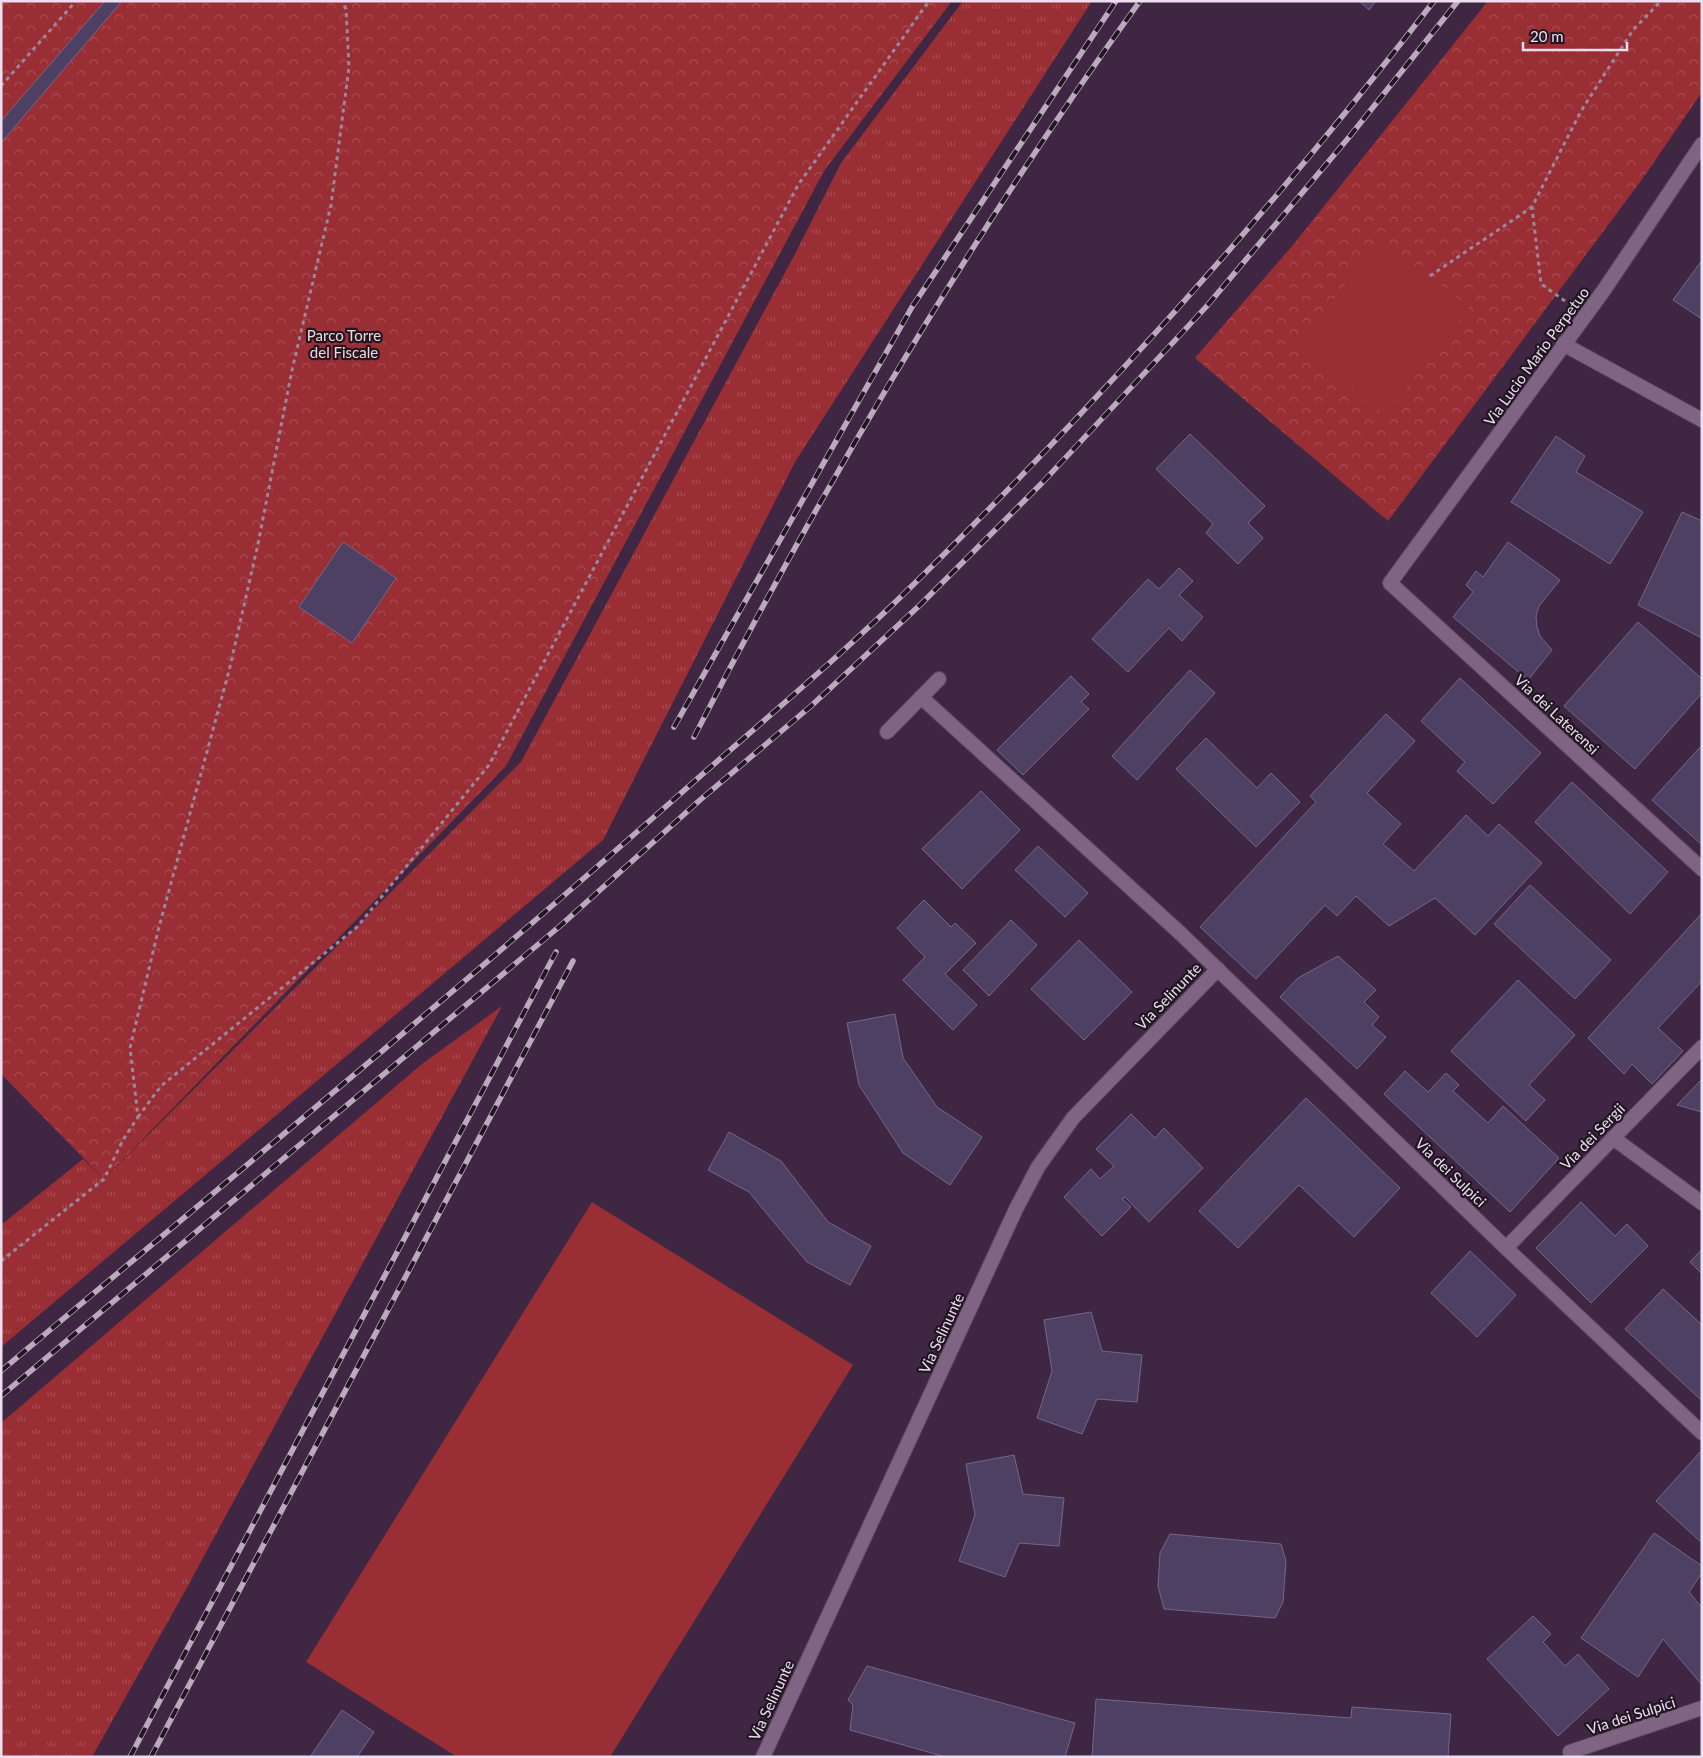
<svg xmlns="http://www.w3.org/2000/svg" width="1703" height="1758" font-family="Lato,sans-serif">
	<defs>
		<pattern id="grass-tufts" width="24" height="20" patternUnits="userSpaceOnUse" patternTransform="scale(1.25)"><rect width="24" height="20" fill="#992e34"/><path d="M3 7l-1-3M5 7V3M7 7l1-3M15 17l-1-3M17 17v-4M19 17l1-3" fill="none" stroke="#a84c52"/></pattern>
		<pattern id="park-crowns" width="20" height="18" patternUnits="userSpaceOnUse" patternTransform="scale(1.25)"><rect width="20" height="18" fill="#992e34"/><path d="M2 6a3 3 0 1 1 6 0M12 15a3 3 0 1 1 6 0" fill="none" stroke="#a84c52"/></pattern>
	</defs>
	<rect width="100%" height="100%" fill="#3f2743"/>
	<g fill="url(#grass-tufts)">
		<polygon points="963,1 1092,1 795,462 603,840 1,1347 1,1225 83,1159 104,1179 521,762 794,256 841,163"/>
		<polygon points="502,1006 184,1593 92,1757 1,1757 1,1423 422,1064"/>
	</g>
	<g fill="url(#park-crowns)">
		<polygon points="1,1 952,1 824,171 506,766 104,1179 1,1074"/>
		<polygon points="1488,1 1702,1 1702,92 1643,178 1388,521 1195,358 1293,245"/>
	</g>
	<g fill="#992e34">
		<polygon points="1381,239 1469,307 1385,414 1298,346"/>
		<polygon points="592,1202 853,1365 610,1757 457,1757 306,1662"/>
	</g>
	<g fill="#4d4062" stroke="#74678b">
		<polygon points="105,1 122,1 1,143 1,121"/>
		<polygon points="1359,1 1376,1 1369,10"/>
		<polygon points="1702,260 1702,319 1673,300"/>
		<polygon points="1190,434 1265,506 1248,523 1263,538 1238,564 1206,533 1213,524 1156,469"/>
		<polygon points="1556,436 1585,456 1576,472 1643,512 1610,564 1511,502"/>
		<polygon points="1682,512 1702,521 1702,638 1638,605"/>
		<polygon points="343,542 396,578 352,643 299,607"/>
		<polygon points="1508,542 1560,580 1539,606 1536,616 1537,627 1540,636 1552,650 1528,680 1453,617 1473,592 1466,585 1476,571 1483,577"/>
		<polygon points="1179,568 1193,581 1179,595 1203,617 1182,641 1169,628 1128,672 1092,639 1148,579 1159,589"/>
		<polygon points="1638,622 1702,679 1702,693 1635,769 1564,706"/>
		<polygon points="1190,670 1215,693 1137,780 1112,756"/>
		<polygon points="1071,676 1089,694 1081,702 1089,709 1023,775 997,750"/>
		<polygon points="1460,678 1541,753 1493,804 1457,771 1465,762 1421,721"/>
		<polygon points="1386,714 1415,741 1367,793 1401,824 1383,844 1414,871 1466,815 1488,836 1499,824 1542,863 1475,935 1435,898 1389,926 1356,896 1337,916 1325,905 1256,979 1200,927 1316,802 1310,796"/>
		<polygon points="1206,738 1257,788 1271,773 1300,802 1256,847 1176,769"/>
		<polygon points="1702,745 1702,845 1652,800"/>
		<polygon points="1572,782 1668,872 1630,914 1535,822"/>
		<polygon points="981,791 1020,830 962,889 922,849"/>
		<polygon points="1038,846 1088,893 1065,917 1015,870"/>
		<polygon points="1530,885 1611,960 1575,999 1494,924"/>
		<polygon points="924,900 951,927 955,923 976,943 945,974 977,1005 953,1030 903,980 925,957 897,928"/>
		<polygon points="1702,913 1702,981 1658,1028 1683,1051 1652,1084 1632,1064 1624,1074 1588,1038"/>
		<polygon points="1011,920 1037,945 989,996 963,970"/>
		<polygon points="1079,940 1132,992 1084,1040 1031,989"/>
		<polygon points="1338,956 1376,990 1364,1002 1379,1017 1372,1025 1386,1037 1357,1069 1280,997 1298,978"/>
		<polygon points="1518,980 1575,1035 1529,1085 1545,1100 1526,1121 1451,1051"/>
		<polygon points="895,1014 903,1058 937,1107 982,1137 950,1185 903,1153 859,1085 847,1023"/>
		<polygon points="1405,1071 1428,1092 1446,1073 1459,1085 1453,1091 1488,1123 1503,1106 1559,1158 1510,1212 1384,1094"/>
		<polygon points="1702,1079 1702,1112 1677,1105"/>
		<polygon points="1306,1098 1400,1188 1354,1237 1299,1185 1238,1248 1199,1211"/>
		<polygon points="1131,1114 1155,1138 1164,1128 1203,1168 1149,1222 1125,1197 1122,1199 1131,1207 1102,1236 1064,1197 1091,1169 1100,1179 1114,1166 1096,1149"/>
		<polygon points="729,1132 781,1161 828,1222 871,1246 850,1285 807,1262 749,1192 708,1170"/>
		<polygon points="1581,1202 1615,1236 1627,1224 1648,1246 1591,1303 1536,1248"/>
		<polygon points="1702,1249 1702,1274 1690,1262"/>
		<polygon points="1470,1251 1516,1295 1477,1337 1431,1293"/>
		<polygon points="1663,1289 1702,1325 1702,1401 1625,1329"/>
		<polygon points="1091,1312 1102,1351 1142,1355 1137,1402 1097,1399 1082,1434 1037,1418 1052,1371 1044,1320"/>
		<polygon points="1701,1451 1702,1452 1702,1543 1656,1501"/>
		<polygon points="1014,1455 1023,1494 1064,1498 1059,1546 1019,1543 1005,1577 959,1561 975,1515 966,1464"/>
		<polygon points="1654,1533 1702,1566 1702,1573 1689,1592 1702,1608 1702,1685 1663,1639 1638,1677 1581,1638"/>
		<polygon points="1170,1534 1281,1544 1286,1561 1283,1602 1275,1618 1164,1609 1158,1586 1160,1553"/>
		<polygon points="1533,1616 1551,1634 1543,1642 1565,1666 1578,1654 1609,1689 1558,1736 1487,1659"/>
		<polygon points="867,1666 1075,1723 1065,1757 946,1757 850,1730 853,1705 848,1700"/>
		<polygon points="1096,1699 1351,1718 1352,1707 1451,1714 1448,1757 1092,1757"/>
		<polygon points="342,1710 374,1732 357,1757 310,1757"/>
	</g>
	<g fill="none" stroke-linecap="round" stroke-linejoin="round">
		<g stroke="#59455d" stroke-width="16">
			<g id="service">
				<polyline points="921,697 1180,933"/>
				<polyline points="887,732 939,679"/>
			</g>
		</g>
		<g stroke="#59455d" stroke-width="16">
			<g id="minor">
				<polyline points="1702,144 1604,290 1390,583 1702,869"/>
				<polyline points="1563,344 1702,420"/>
				<polyline points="1180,933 1506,1248 1702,1433"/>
				<polyline points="1613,1138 1702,1203"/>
				<polyline points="1506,1248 1702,1047"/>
				<polyline points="1570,1752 1702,1708"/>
				<polyline points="763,1757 1016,1209 1038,1167 1073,1118 1218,969"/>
			</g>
		</g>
		<g stroke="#9b879e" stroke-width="3" stroke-dasharray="4 4" stroke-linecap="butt">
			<polyline points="1,86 76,1"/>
			<polyline points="1430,276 1532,207"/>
			<polyline points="1565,301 1541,284 1532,207 1581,111 1633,30 1661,1"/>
			<polyline points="138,1117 161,1086 357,927 489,765 798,185 929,1"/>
			<polyline points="1,1261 104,1179 123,1140 138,1117 130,1048 159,927 229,671 258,544 292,370 331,205 349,67 346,9 342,1"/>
		</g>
		<use href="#service" stroke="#7f6483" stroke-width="14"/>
		<use href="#minor" stroke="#7f6483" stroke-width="14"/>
		<g stroke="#bba9be" stroke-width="5.5">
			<g id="rail">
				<polyline points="674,727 912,307 1116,1"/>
				<path d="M 694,737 C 825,482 972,234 1140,1"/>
				<path d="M 1,1371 C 225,1183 451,996 671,802 C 753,729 838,659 916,582 C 1101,400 1275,207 1434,1"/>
				<polyline points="1,1396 560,926 700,800 811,706 920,605 1042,483 1206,307 1350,136 1458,1"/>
				<polyline points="130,1757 556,952"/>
				<polyline points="151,1757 573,961"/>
			</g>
		</g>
		<use href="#rail" stroke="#201521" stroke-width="4" stroke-dasharray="11" stroke-linecap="butt"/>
	</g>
	<g text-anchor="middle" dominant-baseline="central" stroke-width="4.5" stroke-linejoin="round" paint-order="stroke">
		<g font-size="15" fill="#f7d7d6" stroke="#201521">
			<text x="344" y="335">Parco Torre<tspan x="344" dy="17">del Fiscale</tspan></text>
		</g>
		<g font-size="15" fill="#eddef0" stroke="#201521">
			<text transform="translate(1536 356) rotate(-54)">Via Lucio Mario Perpetuo</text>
			<text transform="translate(1557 714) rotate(43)">Via dei Laterensi</text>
			<text transform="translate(1168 996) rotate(-46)">Via Selinunte</text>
			<text transform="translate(1592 1136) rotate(-46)">Via dei Sergii</text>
			<text transform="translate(1451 1172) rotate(44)">Via dei Sulpici</text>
			<text transform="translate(941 1333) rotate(-65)">Via Selinunte</text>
			<text transform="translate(771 1700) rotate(-65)">Via Selinunte</text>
			<text transform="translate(1631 1715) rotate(-18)">Via dei Sulpici</text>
		</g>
	</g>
	<rect width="1703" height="1758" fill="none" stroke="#eddef0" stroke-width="5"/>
	<path d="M1523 42v8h104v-8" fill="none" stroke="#eddef0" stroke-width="2.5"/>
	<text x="1530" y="42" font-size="15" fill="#eddef0" stroke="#201521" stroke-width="4" paint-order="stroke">20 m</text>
</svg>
